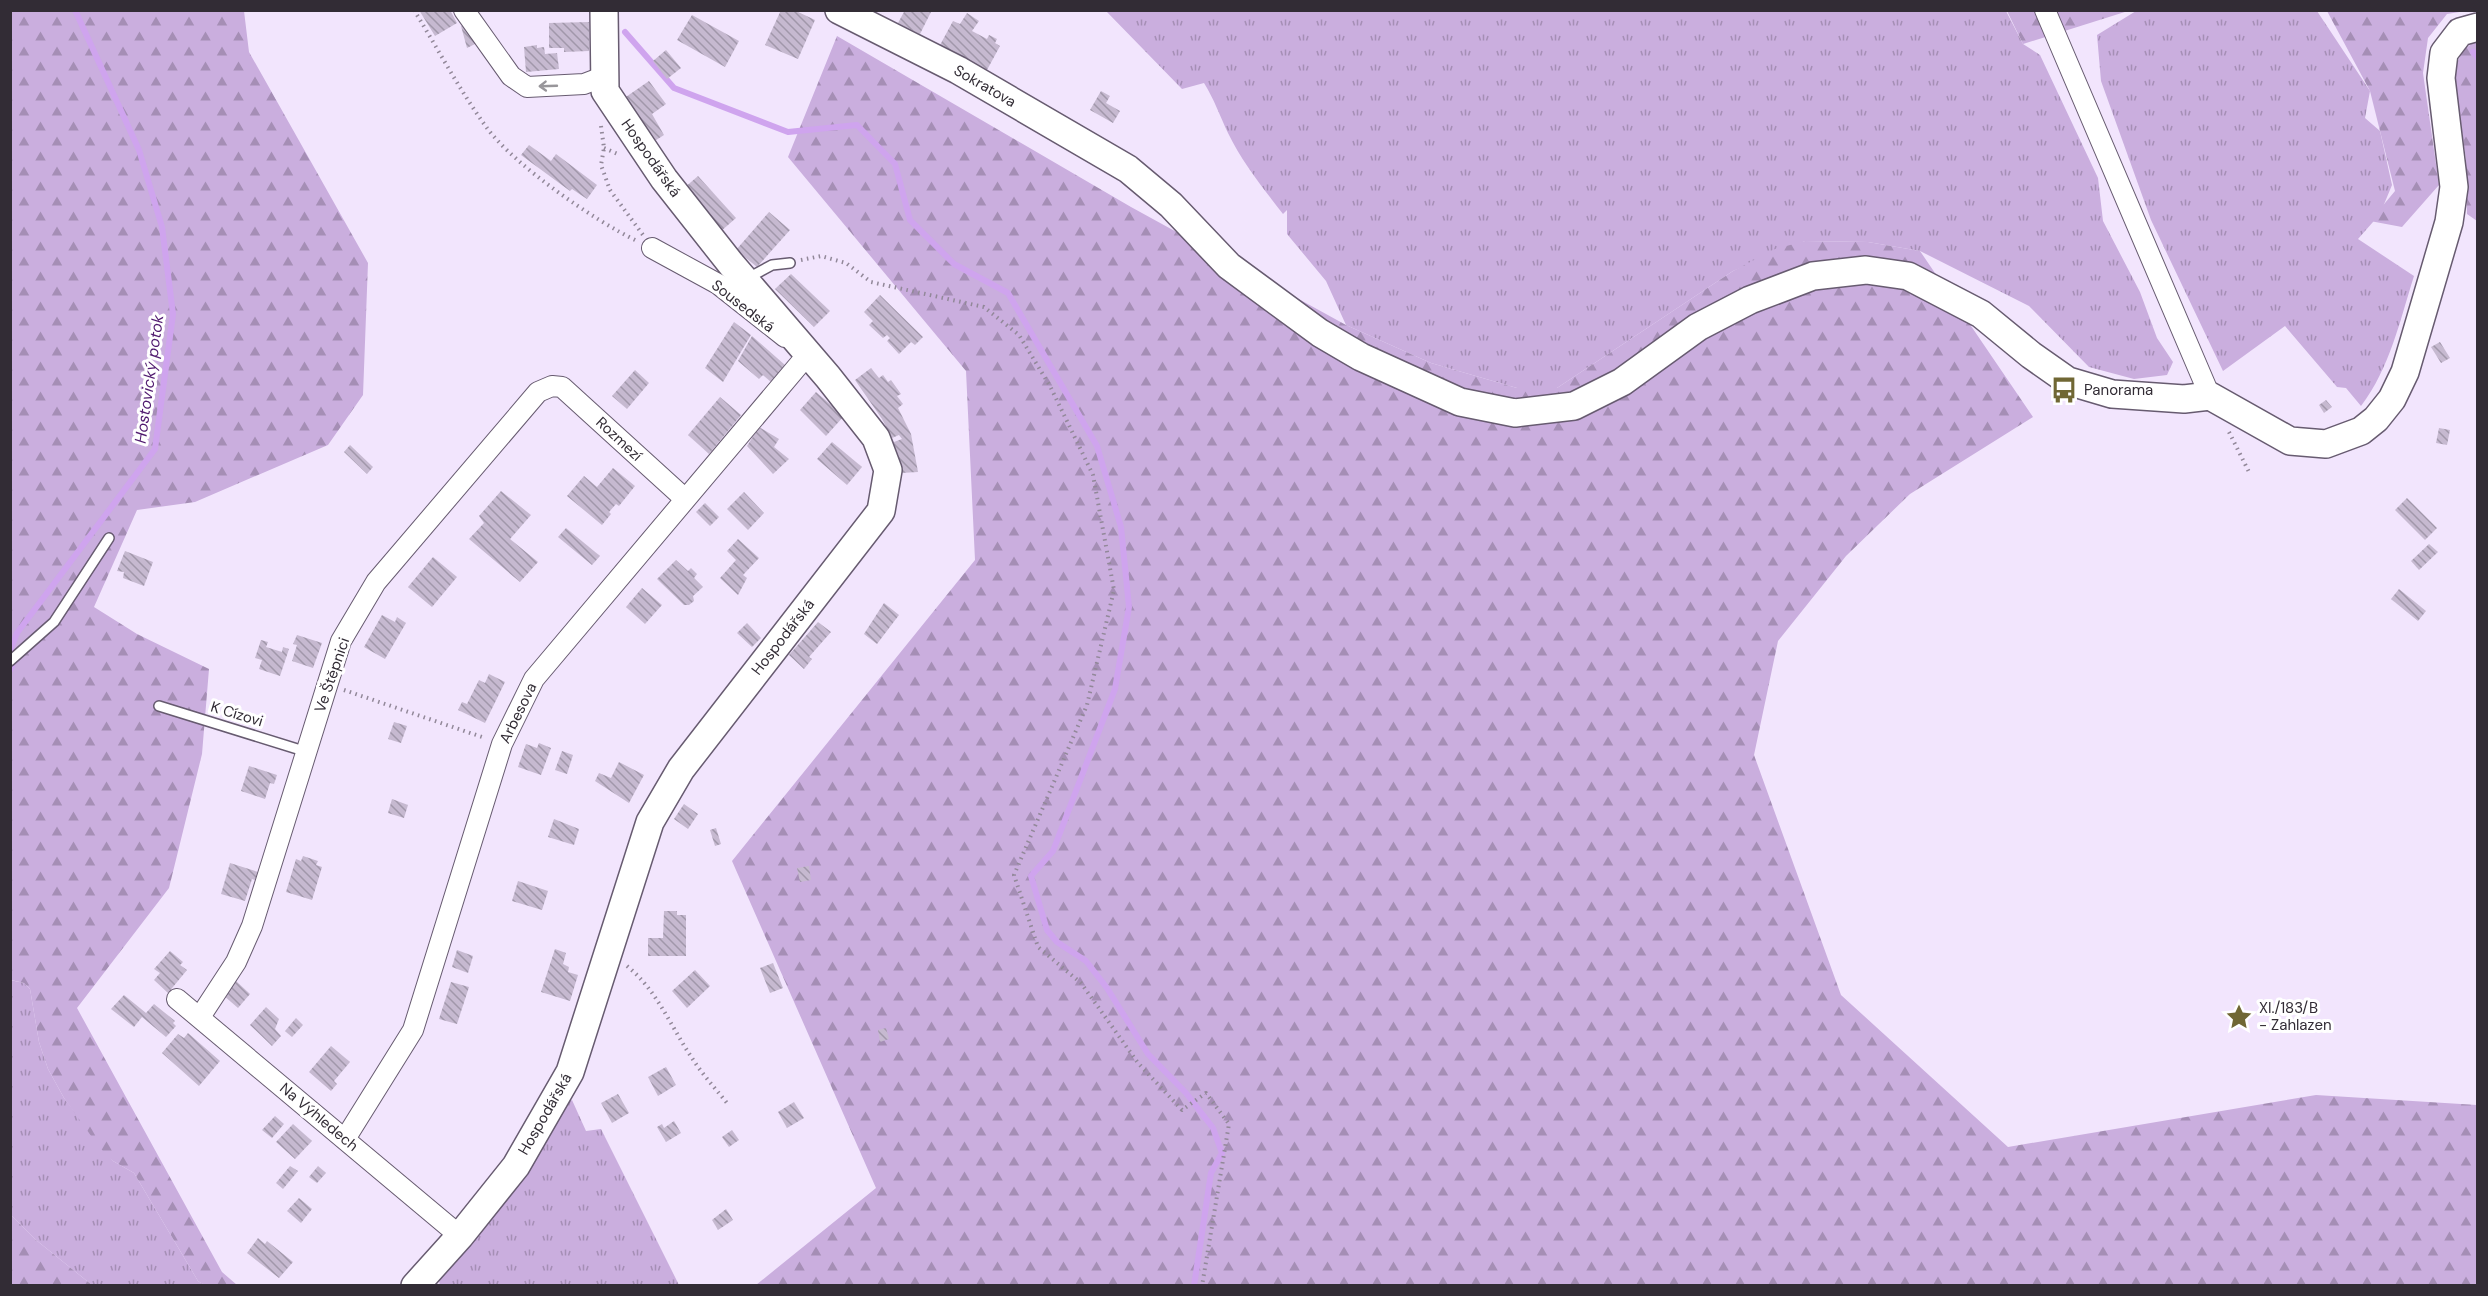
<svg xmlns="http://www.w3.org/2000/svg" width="2488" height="1296" font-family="'DM Sans',sans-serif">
	<defs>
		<pattern id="grass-tufts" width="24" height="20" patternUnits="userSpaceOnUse" patternTransform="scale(1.5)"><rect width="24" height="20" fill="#caaede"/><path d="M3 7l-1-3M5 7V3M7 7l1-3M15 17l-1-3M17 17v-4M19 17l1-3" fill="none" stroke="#a58eb5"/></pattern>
		<pattern id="forest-firs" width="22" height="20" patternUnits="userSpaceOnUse" patternTransform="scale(1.5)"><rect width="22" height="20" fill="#caaede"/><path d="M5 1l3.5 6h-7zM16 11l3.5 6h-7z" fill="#a58eb5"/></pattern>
		<pattern id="building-back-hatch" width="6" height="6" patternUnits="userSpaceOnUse" patternTransform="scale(1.5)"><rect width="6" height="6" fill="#c6b9d0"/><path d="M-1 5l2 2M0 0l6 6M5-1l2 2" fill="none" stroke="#a197aa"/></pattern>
	</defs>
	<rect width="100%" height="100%" fill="#f2e5fd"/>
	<g fill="url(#grass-tufts)">
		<path d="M 1106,11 L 2006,11 L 2023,44 L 2040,55 L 2098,178 L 2103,221 L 2140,292 L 2157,338 L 2173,362 L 2167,375 L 2134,379 L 2089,367 L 2029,306 L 1920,251 L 1868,242 L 1805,241 L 1733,271 L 1557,388 L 1517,388 L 1431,363 L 1346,325 L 1326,281 L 1287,234 L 1287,210 L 1283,214 C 1263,188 1242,162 1228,133 C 1220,116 1214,99 1204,83 L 1182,89 Z"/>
		<path d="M 2136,11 L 2317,11 L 2370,91 L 2365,118 L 2380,131 L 2392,185 L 2380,214 L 2358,239 L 2414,276 C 2400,320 2390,368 2361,406 L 2346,388 L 2337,387 L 2285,326 L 2223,371 L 2151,220 L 2101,81 L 2097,35 Z"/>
		<polygon points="10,980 24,983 30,989 39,1042 48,1069 64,1098 113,1161 134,1173 198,1281 204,1285 92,1285 36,1240 11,1215"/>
		<polygon points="572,1100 586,1131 601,1129 679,1285 440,1286 439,1280 526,1176 568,1102"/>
	</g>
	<g fill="url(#forest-firs)">
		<polygon points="11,11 244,11 249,52 368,263 363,395 328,445 195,502 137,510 94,607 137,634 209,669 202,754 169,888 77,1008 222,1272 237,1285 204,1285 198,1281 134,1173 113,1161 99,1147 64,1098 48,1069 39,1042 30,989 24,983 11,980"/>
		<polygon points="2007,11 2128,11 2023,44"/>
		<polygon points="2327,11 2466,11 2447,14 2428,38 2423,73 2439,185 2402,227 2370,221 2395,191 2370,91"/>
		<polygon points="837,36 1131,207 1346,325 1431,363 1517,388 1557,388 1733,271 1775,249 1805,241 1868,242 1920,251 2033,417 1910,494 1846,556 1778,641 1754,755 1841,995 2008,1147 2316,1095 2477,1105 2477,1285 756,1285 876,1188 732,861 975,560 966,371 788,157"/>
		<polygon points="2477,40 2477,221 2467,214 2466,159 2453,72 2463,50"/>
		<polygon points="11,1215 36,1240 92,1285 11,1285"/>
	</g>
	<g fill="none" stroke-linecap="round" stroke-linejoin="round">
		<g stroke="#cfa4ee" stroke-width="6">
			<polyline points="625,32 674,88 788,132 857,125 895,164 910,220 954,264 1008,293 1097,446 1121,527 1129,607 1115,689 1053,851 1031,876 1047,930 1057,942 1086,961 1107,988 1148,1054 1186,1093 1213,1128 1222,1153 1211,1173 1194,1286"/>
			<polyline points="2473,52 2478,58"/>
			<polyline points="10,651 17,633 155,449 173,314 162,227 139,150 75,10"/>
			<polyline points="10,670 12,667"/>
		</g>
	</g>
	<g fill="url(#building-back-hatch)">
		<polygon points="419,10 450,10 457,23 435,36"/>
		<polygon points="781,10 794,10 815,20 798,59 765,45"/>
		<polygon points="905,10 932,10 920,34 898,23"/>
		<polygon points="967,13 979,21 972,31 987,39 989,35 997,39 995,43 1000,46 987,70 940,45 953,21 960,24"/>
		<polygon points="692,15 739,41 725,67 677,40"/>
		<polygon points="589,22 589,51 564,52 564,48 549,48 549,23"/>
		<polygon points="461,26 469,27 479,42 467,48"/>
		<polygon points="537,45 537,48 544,47 545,54 557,53 559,69 526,72 524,47"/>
		<polygon points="666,50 681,68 667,79 653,61"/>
		<polygon points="649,81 666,104 652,114 664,135 650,144 620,101"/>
		<polygon points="1101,91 1110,96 1106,103 1120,111 1113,123 1090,110"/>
		<polygon points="529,145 551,161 556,154 597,185 587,199 572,189 570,191 521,155"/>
		<polygon points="698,176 736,218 720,232 683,189"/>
		<polygon points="769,212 790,230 757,267 736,250"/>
		<polygon points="791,274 830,311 814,327 775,289"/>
		<polygon points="880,295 923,337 915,345 911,342 899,354 887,341 890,338 887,335 883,338 869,325 873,321 864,312"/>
		<polygon points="734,322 751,335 723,382 705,368"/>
		<polygon points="752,336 785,365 771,382 763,375 759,379 738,361"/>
		<polygon points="2440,342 2450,358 2441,363 2431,347"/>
		<polygon points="871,368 879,378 883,375 888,382 891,380 901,394 897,396 903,404 898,408 911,434 918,472 901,473 900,464 887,439 892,438 894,442 902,439 899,435 892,438 882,419 855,380"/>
		<polygon points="635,370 649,383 627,409 612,396"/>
		<polygon points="816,392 844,416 826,436 800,410"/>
		<polygon points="720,397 741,415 709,454 688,435"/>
		<polygon points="2326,400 2332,407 2324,413 2319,405"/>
		<polygon points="759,427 779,439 774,447 789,459 773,474 747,446"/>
		<polygon points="2439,428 2450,430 2447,445 2436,443"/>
		<polygon points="832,442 862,467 847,485 817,459"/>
		<polygon points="350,445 373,467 367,474 344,452"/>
		<polygon points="613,468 635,486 619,506 616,504 609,512 611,514 602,525 567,496 584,476 597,487"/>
		<polygon points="501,491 531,515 510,539 538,562 520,582 469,539 484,523 479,516"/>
		<polygon points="744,492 764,513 748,530 727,509"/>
		<polygon points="2407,498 2437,528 2425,540 2395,510"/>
		<polygon points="705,503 719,517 710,526 696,512"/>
		<polygon points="566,528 600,556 592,565 558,537"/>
		<polygon points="738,539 759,558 743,575 747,578 738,595 720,578 736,560 727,551"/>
		<polygon points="2429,544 2438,552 2419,570 2411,561"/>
		<polygon points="125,551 153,562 144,586 123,578 124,572 117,571"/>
		<polygon points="433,557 457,577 432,607 408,587"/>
		<polygon points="676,560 688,571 691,568 697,574 694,578 703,587 693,596 694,601 689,605 684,605 657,579"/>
		<polygon points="642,588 662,605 645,624 626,607"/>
		<polygon points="2399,589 2426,611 2418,621 2391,599"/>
		<polygon points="884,603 899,615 877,644 864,634"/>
		<polygon points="382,615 395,622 397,617 406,623 385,659 364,647"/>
		<polygon points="818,622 831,632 809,657 812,659 804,669 789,655"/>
		<polygon points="747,623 761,638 752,647 737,633"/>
		<polygon points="297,635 322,643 313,668 292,661 297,645 293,644"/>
		<polygon points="261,640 268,642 266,647 282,652 283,647 289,649 280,676 259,669 262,660 255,658"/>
		<polygon points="489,674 505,682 485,723 458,710 462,702 467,704 479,680 485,683"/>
		<polygon points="394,722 407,726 401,743 388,739"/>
		<polygon points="539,743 551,748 541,775 518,767 526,744 537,748"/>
		<polygon points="562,751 573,755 567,774 555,770"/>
		<polygon points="619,762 644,775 629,803 595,781 599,773 611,778"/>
		<polygon points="249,766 277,775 274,784 270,783 265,799 241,791"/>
		<polygon points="392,799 408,805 404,818 388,813"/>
		<polygon points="684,804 698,814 688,829 674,819"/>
		<polygon points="554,819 579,829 574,845 548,837"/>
		<polygon points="716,828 721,844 715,846 710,830"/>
		<polygon points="303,856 318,861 316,865 322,867 312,900 286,892 296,859 301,861"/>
		<polygon points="230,863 258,872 255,880 252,879 245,901 221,894"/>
		<polygon points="809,866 811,880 800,882 797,868"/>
		<polygon points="518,881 548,891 542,910 512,901"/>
		<polygon points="664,911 677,911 677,915 686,915 686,956 648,956 648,938 663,938"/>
		<polygon points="555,949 566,953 563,964 569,967 568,972 578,975 570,1001 541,992"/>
		<polygon points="457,950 473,956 468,973 452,967"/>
		<polygon points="170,951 183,962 180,965 187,970 168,993 154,980 160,973 154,969"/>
		<polygon points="773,963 783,988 770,993 760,968"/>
		<polygon points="695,970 710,986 687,1008 672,991"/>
		<polygon points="236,981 250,994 238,1008 223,995"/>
		<polygon points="451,982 469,987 457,1024 439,1019"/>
		<polygon points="124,995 146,1013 154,1004 175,1021 173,1023 176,1026 166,1037 142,1017 134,1027 111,1009"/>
		<polygon points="266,1007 279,1019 275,1029 281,1036 272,1046 250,1025"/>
		<polygon points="296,1018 303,1025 292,1037 285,1031"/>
		<polygon points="886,1028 889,1039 880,1042 878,1030"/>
		<polygon points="188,1033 220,1061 199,1086 162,1053 178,1034 184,1038"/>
		<polygon points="331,1046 350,1062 334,1081 337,1084 331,1091 309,1072"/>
		<polygon points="666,1067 676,1085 658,1096 648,1077"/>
		<polygon points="618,1094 629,1113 612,1123 601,1103"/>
		<polygon points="794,1102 804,1118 787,1128 778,1112"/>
		<polygon points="275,1116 284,1124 272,1138 262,1130"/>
		<polygon points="674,1121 681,1133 666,1142 657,1127 662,1124 664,1128"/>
		<polygon points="293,1124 312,1141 295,1159 276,1142"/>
		<polygon points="732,1130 739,1140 729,1147 722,1137"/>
		<polygon points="290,1166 298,1171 283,1189 276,1183"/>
		<polygon points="318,1166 326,1173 317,1183 309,1177"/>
		<polygon points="299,1198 312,1209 301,1223 287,1211"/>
		<polygon points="726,1209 733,1220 718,1230 712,1220"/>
		<polygon points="258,1238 265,1244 267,1241 293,1262 279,1278 247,1253"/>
	</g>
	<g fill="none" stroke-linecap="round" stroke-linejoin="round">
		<g stroke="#675b70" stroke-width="12">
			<g id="lane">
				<polyline points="748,278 772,265 790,263"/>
				<polyline points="10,661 54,622 109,538"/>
				<polyline points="159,706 307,752"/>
			</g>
		</g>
		<g stroke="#675b70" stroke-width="22">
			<g id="street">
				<polyline points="464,10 511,76 527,87 584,84 605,76"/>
				<polyline points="2045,10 2210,396"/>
				<polyline points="652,248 718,284 785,337"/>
				<polyline points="177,999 460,1236"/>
				<polyline points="200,1017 236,962 252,926 341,641 376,582 538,392 552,386 562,387 684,498"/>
				<polyline points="345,1139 413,1030 502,744 534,679 808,354"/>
			</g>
		</g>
		<g stroke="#675b70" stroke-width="30">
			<g id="secondary">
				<polyline points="839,10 958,70 1128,169 1171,205 1229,266 1320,333 1361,357 1460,402 1515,413 1574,406 1622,382 1698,327 1750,300 1813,276 1866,270 1908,276 1981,314 2031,355 2068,381 2112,394 2184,399 2210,396 2290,441 2326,444 2361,431 2376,419 2392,399 2405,372 2449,222 2454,187 2441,78 2444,53 2460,32 2478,27"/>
				<polyline points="415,1286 460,1236 516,1166 570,1072 650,822 681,769 881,511 888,470 876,438 828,377 731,264 664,179 605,91 604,10"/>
			</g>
		</g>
		<g stroke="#928899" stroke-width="4" stroke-dasharray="1.5 4.5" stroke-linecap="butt">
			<path d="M 414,10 C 438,49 460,91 487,128 C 514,165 595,221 637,241"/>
			<polyline points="601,126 604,148 601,165 610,190 643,235"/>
			<polyline points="604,148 620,155"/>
			<polyline points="801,260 821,256 846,263 871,282 984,307 1019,335 1050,386 1093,475 1114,590 1087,705 1014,875 1038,947 1081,983 1138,1063 1182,1110 1206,1093 1229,1124 1202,1286"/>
			<polyline points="2229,432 2249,472"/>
			<polyline points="344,690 485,738"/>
			<path d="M 627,966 C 657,990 671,1027 692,1058 C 702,1074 715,1088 727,1103"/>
		</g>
		<use href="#lane" stroke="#fff" stroke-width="9"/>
		<use href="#street" stroke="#fff" stroke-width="20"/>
		<use href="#secondary" stroke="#fff" stroke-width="27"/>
	</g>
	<defs><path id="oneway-shaft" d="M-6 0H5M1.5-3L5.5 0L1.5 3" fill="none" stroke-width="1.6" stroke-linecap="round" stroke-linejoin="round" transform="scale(1.5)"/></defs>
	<use stroke="#98969a" href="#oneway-shaft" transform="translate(548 86) rotate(178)"/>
	<defs>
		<g id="bus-bare" transform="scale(2.07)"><path d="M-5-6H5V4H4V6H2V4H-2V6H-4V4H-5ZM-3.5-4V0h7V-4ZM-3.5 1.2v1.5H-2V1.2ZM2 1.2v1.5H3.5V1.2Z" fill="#706734" stroke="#fff" stroke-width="2.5" paint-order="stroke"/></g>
		<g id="sight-bare" transform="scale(2.07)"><path d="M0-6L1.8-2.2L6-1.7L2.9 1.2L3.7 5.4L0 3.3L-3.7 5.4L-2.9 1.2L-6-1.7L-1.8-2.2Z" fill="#706734" stroke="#fff" stroke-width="2.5" paint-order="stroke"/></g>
	</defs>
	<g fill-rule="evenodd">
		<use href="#bus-bare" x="2064" y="390"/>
		<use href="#sight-bare" x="2239" y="1017"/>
	</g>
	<g text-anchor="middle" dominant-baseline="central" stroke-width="6" stroke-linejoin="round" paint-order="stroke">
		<g font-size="15" fill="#322c35" stroke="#fff">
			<text transform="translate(985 86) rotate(30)">Sokratova</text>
			<text transform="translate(651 158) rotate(55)">Hospodářská</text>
			<text transform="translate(743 306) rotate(38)">Sousedská</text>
			<text transform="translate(619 439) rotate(43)">Rozmezí</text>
			<text transform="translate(783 637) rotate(-52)">Hospodářská</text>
			<text transform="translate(332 675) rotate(-71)">Ve Štěpnici</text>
			<text transform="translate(518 713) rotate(-64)">Arbesova</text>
			<text transform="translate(237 714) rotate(17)">K Cízovi</text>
			<text transform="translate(545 1114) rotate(-60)">Hospodářská</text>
			<text transform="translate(319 1117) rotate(40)">Na Výhledech</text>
		</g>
		<g font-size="15" fill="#322c35" stroke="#fff" text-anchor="start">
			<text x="2084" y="390">Panorama</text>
			<text x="2259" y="1008">XI./183/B<tspan x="2259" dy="17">- Zahlazen</tspan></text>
		</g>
		<g font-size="16" font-style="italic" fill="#501a6f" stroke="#fff">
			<text transform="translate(149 379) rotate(-82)">Hostovický potok</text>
		</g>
	</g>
	<rect width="2488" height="1296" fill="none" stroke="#322c35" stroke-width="24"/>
</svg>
